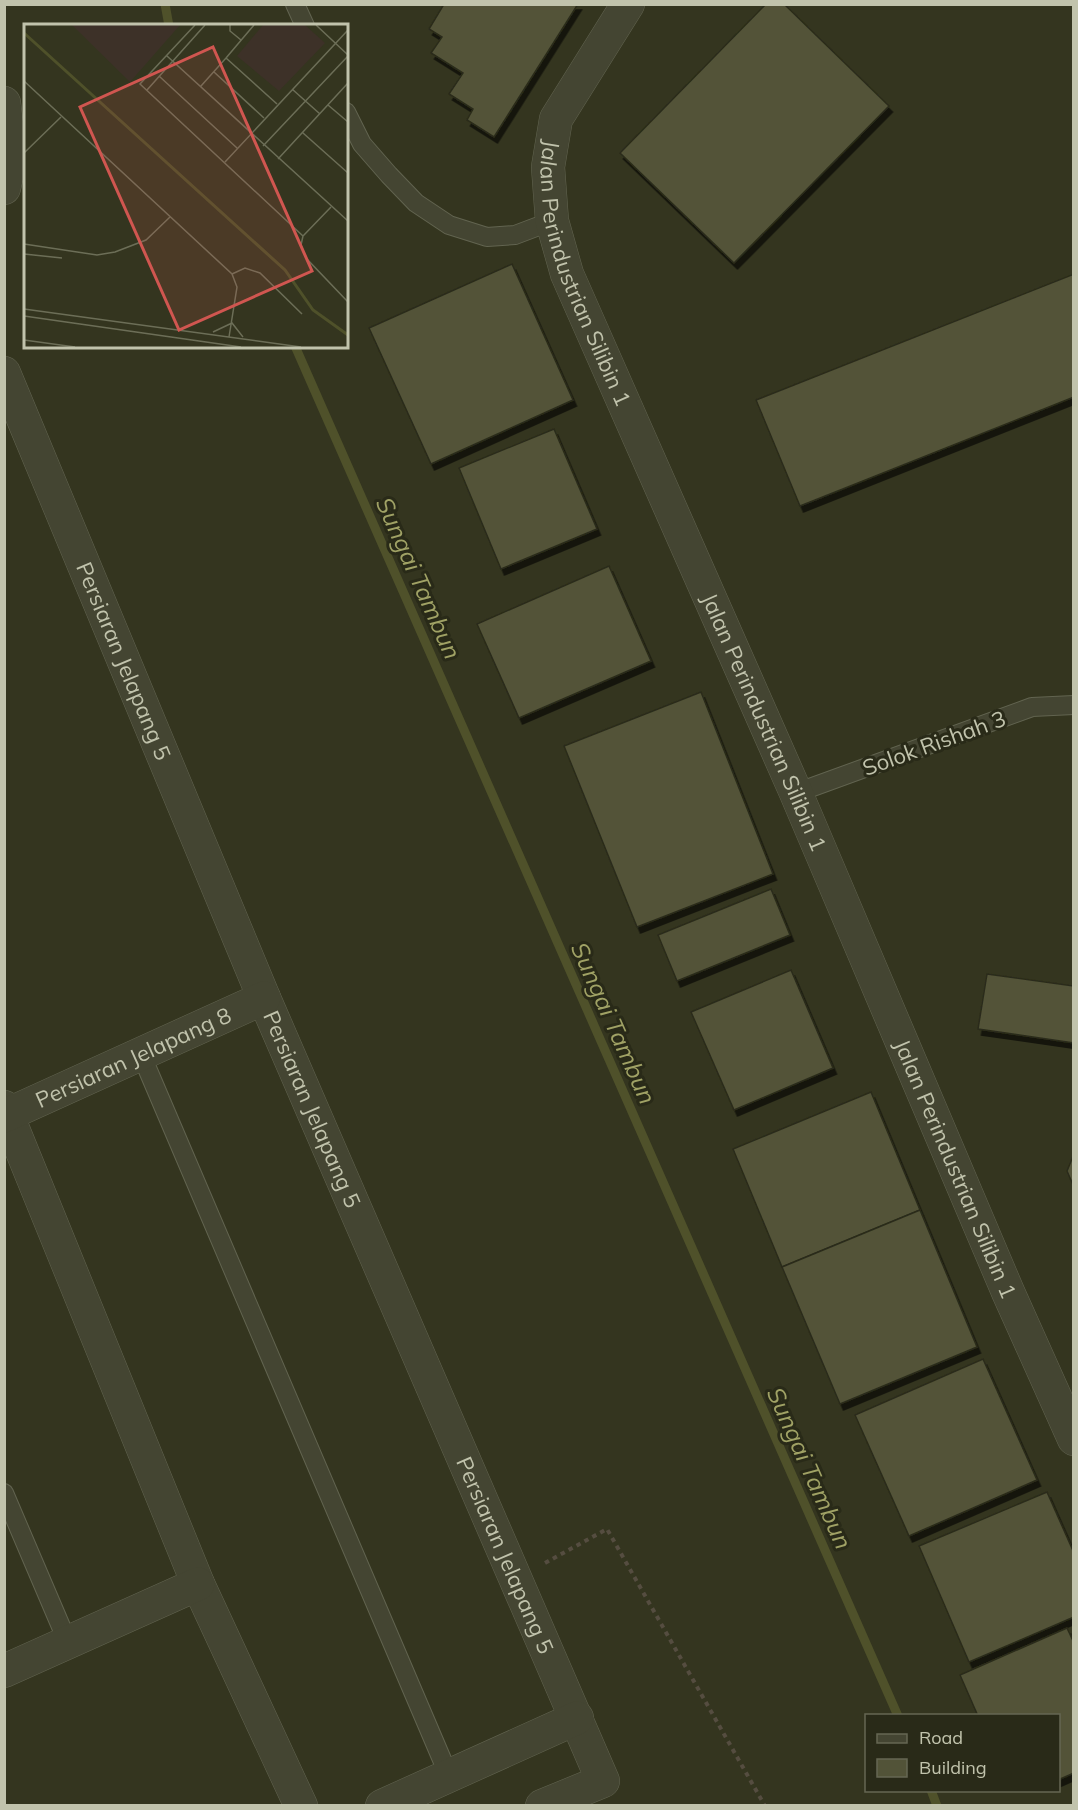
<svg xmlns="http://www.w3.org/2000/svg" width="1078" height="1810" font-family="Mulish,sans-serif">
	<defs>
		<filter id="shadow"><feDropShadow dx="3.5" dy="6" stdDeviation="0" flood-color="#0009"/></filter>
	</defs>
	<rect width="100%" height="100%" fill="#34351f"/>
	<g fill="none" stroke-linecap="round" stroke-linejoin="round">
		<g stroke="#4f512a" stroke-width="9">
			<polyline points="165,4 169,26"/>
			<polyline points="295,346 898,1716"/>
			<polyline points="931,1790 937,1806"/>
		</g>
	</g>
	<g fill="#525338" stroke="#2b2c1a" stroke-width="1.5" filter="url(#shadow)">
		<polygon points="444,4 578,4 494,137 467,120 473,109 449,94 463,73 431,53 442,37 429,29"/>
		<polygon points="766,4 784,4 889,106 734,263 620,153"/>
		<polygon points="512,264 573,400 431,464 369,328"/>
		<polygon points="1074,274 1074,397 800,506 756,400"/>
		<polygon points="554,429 597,529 501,569 459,468"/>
		<polygon points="609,566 651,661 519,718 477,624"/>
		<polygon points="701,692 773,874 637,927 564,746"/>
		<polygon points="771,889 790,935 677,981 658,935"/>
		<polygon points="791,970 833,1068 734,1110 691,1012"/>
		<polygon points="987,974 1073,986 1074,980 1074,1043 978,1029"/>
		<polygon points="871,1092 920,1210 782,1267 733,1149"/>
		<polygon points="1074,1154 1074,1187 1067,1171"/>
		<polygon points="920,1210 977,1347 840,1404 782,1267"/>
		<polygon points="983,1359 1037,1480 909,1536 855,1415"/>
		<polygon points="1047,1492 1074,1553 1074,1617 969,1662 919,1546"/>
		<polygon points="1067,1628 1074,1643 1074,1773 1058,1780 1058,1716 978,1716 960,1675"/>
	</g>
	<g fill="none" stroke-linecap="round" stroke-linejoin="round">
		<g stroke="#626450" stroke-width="20">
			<g id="lane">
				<polyline points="295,4 305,26"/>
				<polyline points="346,112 362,144 389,175 416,203 449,225 487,237 515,235 552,221"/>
				<polyline points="796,793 1032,707 1074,705"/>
				<polyline points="141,1054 449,1776"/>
				<polyline points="4,1493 68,1643"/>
			</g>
		</g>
		<g stroke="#626450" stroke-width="34">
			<g id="street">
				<path id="s1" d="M 628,4 L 556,119 L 548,167 L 552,221 L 567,274 L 796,793 L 1008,1292 L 1074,1439"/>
				<polyline points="4,103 11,158 4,188"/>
				<path id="s2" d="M 4,373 L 264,998 L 603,1781 L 542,1806"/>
				<polyline points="4,1107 198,1584 301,1806"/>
				<path id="s3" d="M 4,1116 L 264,998"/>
				<polyline points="4,1671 198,1584"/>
				<polyline points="382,1806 577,1718"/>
			</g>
		</g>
		<polyline stroke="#554d40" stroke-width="4" stroke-dasharray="4.5 4.5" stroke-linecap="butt" points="545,1563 607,1529 765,1806"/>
		<use href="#lane" stroke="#444532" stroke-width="18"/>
		<use href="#street" stroke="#444532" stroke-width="33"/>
	</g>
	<g text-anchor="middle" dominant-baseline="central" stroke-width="6" stroke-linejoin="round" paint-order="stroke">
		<g font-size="22" fill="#c1c3ac" stroke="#292a18">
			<text stroke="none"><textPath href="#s1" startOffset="297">Jalan Perindustrian Silibin 1</textPath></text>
			<text stroke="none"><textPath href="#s2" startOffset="312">Persiaran Jelapang 5</textPath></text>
			<text stroke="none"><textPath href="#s1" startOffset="783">Jalan Perindustrian Silibin 1</textPath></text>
			<text transform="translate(934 743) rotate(-20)">Solok Rishah 3</text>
			<text stroke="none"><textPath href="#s3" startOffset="142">Persiaran Jelapang 8</textPath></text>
			<text stroke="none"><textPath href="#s2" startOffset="798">Persiaran Jelapang 5</textPath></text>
			<text stroke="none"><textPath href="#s1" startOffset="1269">Jalan Perindustrian Silibin 1</textPath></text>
			<text stroke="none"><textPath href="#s2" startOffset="1284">Persiaran Jelapang 5</textPath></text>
		</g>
		<g font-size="24" font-style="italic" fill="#a0a265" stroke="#292a18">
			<text transform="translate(419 578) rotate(66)">Sungai Tambun</text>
			<text transform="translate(614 1023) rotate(66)">Sungai Tambun</text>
			<text transform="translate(810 1468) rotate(66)">Sungai Tambun</text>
		</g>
	</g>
	<g transform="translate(24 24)">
		<rect width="324" height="324" fill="#34351f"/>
		<path d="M 48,1 L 156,1 L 106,58 Z" fill="#3d3128"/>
		<path d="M 239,1 L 281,1 L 301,19 L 255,67 L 213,32 Z" fill="#3d3128"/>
		<path fill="none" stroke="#4f512a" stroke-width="3" d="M 0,9 L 261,246 L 289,286 L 324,311"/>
		<path fill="none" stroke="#6c6e57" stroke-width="1.5" d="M 171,1 L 116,60 L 279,212M 206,1 L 206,7 L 217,16M 292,1 L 324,31M 143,32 L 324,197M 202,34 L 230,1M 190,48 L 240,94M 135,52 L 213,124M 0,57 L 208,250 L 213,263 L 205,313M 177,62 L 202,34 L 253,80M 268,65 L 296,90M 123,66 L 181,1M 304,81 L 324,98M 279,109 L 324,149M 239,122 L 324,32M 0,129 L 37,93M 254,135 L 324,59M 201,138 L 324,6M 279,212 L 277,221 L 282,234 L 324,278M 279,212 L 307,183M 0,220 L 73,231 L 91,228 L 122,216 L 146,193M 0,230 L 38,234M 208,250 L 221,244 L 236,249 L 278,290M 0,285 L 277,323M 0,292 L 217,323M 189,308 L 208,299 L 219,313M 0,316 L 51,323"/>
		<path fill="#d05650" fill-opacity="0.15" stroke="#d05650" stroke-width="3" d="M 189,23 L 288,247 L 155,306 L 56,83 Z"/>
		<rect width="324" height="324" fill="none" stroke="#c1c3ac" stroke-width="3"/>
	</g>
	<rect width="1078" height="1810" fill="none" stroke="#c1c3ac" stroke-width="12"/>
	<rect x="865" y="1714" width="195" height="78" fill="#292a18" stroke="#666753" stroke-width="1.5"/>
	<rect x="877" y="1734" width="30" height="9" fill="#444532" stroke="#666753" stroke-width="1.5"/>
	<text x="919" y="1744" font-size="18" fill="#c1c3ac">Road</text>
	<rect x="877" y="1759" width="30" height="18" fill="#525338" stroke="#666753" stroke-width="1.5"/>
	<text x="919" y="1774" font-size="18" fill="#c1c3ac">Building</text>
</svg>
